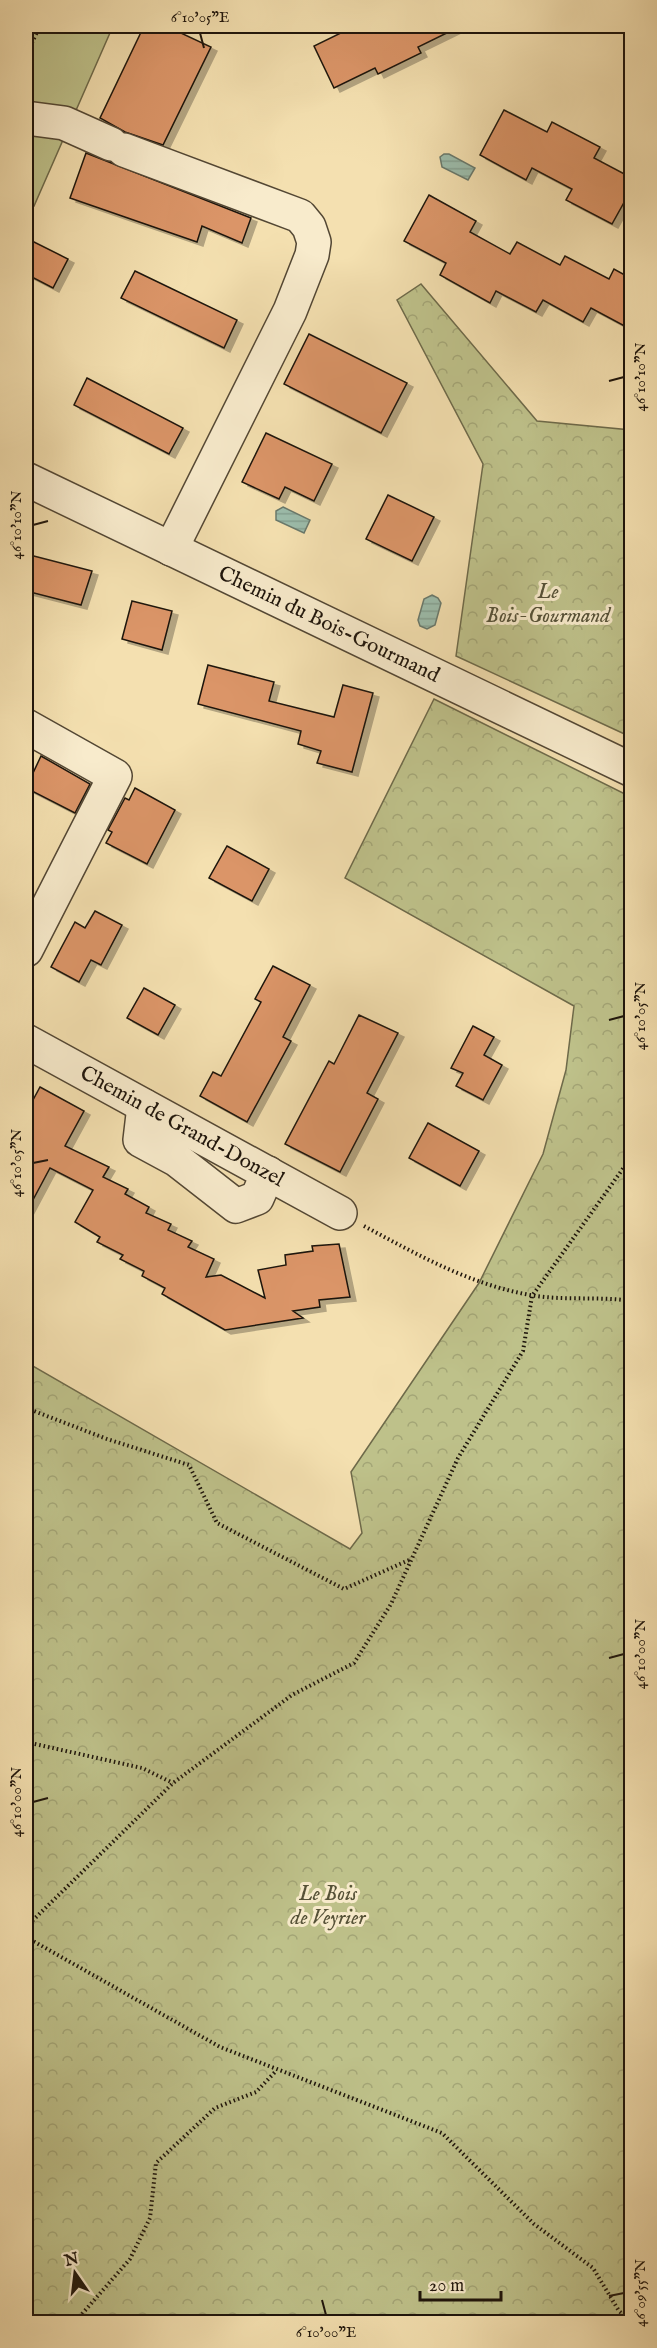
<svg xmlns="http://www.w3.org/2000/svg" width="657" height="2348" font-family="'IM FELL English',serif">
	<defs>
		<pattern id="forest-crowns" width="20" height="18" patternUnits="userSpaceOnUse" patternTransform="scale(1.5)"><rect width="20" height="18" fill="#bec18a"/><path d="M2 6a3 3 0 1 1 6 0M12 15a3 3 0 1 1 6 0" fill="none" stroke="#a3a576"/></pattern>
		<pattern id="water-rules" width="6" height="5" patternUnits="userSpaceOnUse" patternTransform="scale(1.5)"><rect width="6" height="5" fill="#9cbdac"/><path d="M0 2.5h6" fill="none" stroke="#86a293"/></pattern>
		<filter id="shadow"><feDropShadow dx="6" dy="4" stdDeviation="0" flood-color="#0004"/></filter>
	</defs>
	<rect width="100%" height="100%" fill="#f4e0b0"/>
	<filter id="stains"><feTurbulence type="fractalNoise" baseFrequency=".00333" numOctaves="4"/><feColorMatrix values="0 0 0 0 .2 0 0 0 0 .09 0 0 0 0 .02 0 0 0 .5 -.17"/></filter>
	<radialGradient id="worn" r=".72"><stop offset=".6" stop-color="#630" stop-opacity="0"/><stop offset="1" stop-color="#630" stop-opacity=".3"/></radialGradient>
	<g fill="url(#forest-crowns)" stroke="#6e6a4a" stroke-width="1.5">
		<polygon points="421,284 537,421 631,430 631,737 456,656 483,464 397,300"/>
		<polygon points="434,699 631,797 631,2322 486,2322 474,2317 471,2322 26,2322 26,1362 350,1549 362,1533 351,1472 479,1283 543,1154 566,1070 574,1006 345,878"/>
	</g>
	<polygon fill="#bec18a" stroke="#6e6a4a" stroke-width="1.5" points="26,26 113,26 34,206 26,203"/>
	<g fill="url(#water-rules)" stroke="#69796c" stroke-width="1.5">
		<polygon points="444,154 449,154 475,168 468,180 442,167 440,157"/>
		<polygon points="283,507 310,520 304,533 276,520 276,511"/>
		<polygon points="432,595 438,598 441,603 435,625 427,629 420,626 418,620 424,599"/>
	</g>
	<g fill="#db9567" stroke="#1d140b" stroke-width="1.5" filter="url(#shadow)">
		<polygon points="144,26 166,26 211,47 163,145 125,132 100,118"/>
		<polygon points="355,26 461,26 418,47 421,53 378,74 375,68 334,88 314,46"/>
		<polygon points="504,110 547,132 552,122 600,147 594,158 632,178 632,188 612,224 566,200 572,189 532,168 526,180 480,155"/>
		<polygon points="86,153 251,218 242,243 202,226 197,242 70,198"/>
		<polygon points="429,195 476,221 470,232 510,254 517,242 560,265 565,256 609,279 614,269 632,279 632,330 591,308 583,322 543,300 536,312 496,291 490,303 440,275 446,263 404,241"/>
		<polygon points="26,238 68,259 53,288 26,274"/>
		<polygon points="135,271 237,320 224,348 121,298"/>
		<polygon points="309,334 407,383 381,433 284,384"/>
		<polygon points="87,378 183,428 169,454 74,405"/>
		<polygon points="266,433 332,464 314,501 285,487 279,499 242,482"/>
		<polygon points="388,495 434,517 412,561 366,539"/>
		<polygon points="26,554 92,571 81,605 26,591"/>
		<polygon points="132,601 172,611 162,650 122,639"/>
		<polygon points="208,665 274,682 269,701 334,717 343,685 373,693 352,772 317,763 321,751 298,744 301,731 198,704"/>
		<polygon points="41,756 90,784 75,813 26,788"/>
		<polygon points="135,788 175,810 147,864 106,843 112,832 108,830 125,798 129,800"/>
		<polygon points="227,846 269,869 252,901 209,878"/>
		<polygon points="95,911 122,925 101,965 91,960 79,982 51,967 75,922 85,928"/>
		<polygon points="273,966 310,985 283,1037 291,1041 247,1122 200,1096 213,1072 221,1076 261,1002 255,999"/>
		<polygon points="144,988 175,1005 158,1035 127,1018"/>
		<polygon points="359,1015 398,1033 367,1093 378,1099 340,1172 285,1144 329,1061 334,1064"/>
		<polygon points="473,1026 494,1037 484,1055 502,1065 483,1100 456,1086 463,1073 451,1068"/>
		<polygon points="40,1087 84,1111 65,1146 109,1167 103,1177 128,1189 125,1194 149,1207 146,1213 171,1224 168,1230 192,1241 188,1247 214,1259 206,1277 221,1275 265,1298 258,1270 286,1265 285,1255 313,1251 312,1246 339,1244 350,1297 319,1300 320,1307 293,1311 303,1318 225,1330 162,1294 165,1288 142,1276 144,1271 120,1259 123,1255 97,1242 100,1237 75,1222 93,1190 50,1168 26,1213 26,1113"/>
		<polygon points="428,1123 479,1151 460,1186 409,1158"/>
	</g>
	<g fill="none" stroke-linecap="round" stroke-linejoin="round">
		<g stroke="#534734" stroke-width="36">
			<g id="minor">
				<polyline points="26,118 64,123 111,144"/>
				<polyline points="124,150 300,216 309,227 314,242 312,255 290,311 171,549"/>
				<path id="s1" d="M 26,479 L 632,770"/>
				<polyline points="26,726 115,776 26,950"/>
				<path id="s2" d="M 26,1041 L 340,1213"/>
				<polyline points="144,1106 140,1140 177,1160 236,1206 257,1198 268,1173"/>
			</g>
		</g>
		<g stroke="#1d140b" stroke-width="4" stroke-dasharray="1.5 3" stroke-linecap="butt">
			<polyline points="26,55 40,26"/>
			<path d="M 364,1226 C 418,1255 469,1284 530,1295 C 563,1301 598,1296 632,1301"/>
			<polyline points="26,1408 107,1439 189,1465 217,1523 344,1589 409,1560"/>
			<polyline points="26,1742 142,1768 173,1783"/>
			<polyline points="26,1927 173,1783 292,1695 354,1663 391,1604 458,1458 523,1351 532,1296 632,1156"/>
			<polyline points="26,1937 220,2047 442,2133 534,2224 593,2268 619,2311 632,2322"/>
			<polyline points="78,2322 82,2314 130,2259 150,2218 156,2163 215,2108 256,2092 276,2071"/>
		</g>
		<use href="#minor" stroke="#f8ebcc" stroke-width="33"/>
	</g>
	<path fill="none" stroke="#1d140b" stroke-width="2" d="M 200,33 L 204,48M 609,381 L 624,377M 33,525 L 48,521M 609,1020 L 624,1016M 33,1163 L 48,1160M 609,1658 L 624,1654M 33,1802 L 48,1798M 609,2296 L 624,2293M 322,2300 L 326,2315"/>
	<g text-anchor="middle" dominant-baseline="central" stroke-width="6" stroke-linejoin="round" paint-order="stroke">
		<g font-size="21" font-style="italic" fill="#555137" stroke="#f8ebcc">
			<text x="548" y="592">Le<tspan x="548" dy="24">Bois-Gourmand</tspan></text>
			<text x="328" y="1894">Le Bois<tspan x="328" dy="24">de Veyrier</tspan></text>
		</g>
		<g font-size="21" fill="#1d140b" stroke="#f8ebcc">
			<text stroke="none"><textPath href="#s1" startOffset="336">Chemin du Bois-Gourmand</textPath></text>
			<text stroke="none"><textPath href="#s2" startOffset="178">Chemin de Grand-Donzel</textPath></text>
		</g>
	</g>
	<rect width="657" height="2348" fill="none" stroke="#f4e0b0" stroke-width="66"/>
	<g transform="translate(75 2273) rotate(346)" stroke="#f8ebcc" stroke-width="4.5" paint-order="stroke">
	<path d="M0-4.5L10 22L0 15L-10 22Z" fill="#1d140b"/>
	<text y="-9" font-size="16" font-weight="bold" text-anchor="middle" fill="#1d140b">N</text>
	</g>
	<path d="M420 2291v9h81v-9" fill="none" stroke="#1d140b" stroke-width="3"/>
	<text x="429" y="2291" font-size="18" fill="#1d140b" stroke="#f8ebcc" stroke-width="4.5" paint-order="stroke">20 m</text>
	<rect x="33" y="33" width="591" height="2282" fill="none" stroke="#1d140b" stroke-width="2"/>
	<g font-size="15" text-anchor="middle" fill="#1d140b">
		<text x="200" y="22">6°10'05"E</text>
		<text transform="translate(640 377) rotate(-90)" y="5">46°10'10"N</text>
		<text transform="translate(16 525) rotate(-90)" y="5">46°10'10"N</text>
		<text transform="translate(640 1016) rotate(-90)" y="5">46°10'05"N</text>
		<text transform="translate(16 1163) rotate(-90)" y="5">46°10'05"N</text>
		<text transform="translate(640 1654) rotate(-90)" y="5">46°10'00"N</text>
		<text transform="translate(16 1802) rotate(-90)" y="5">46°10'00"N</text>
		<text transform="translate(640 2293) rotate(-90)" y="5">46°09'55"N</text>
		<text x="326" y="2337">6°10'00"E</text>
	</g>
	<rect width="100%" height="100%" filter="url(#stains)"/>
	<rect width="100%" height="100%" fill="url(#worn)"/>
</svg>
